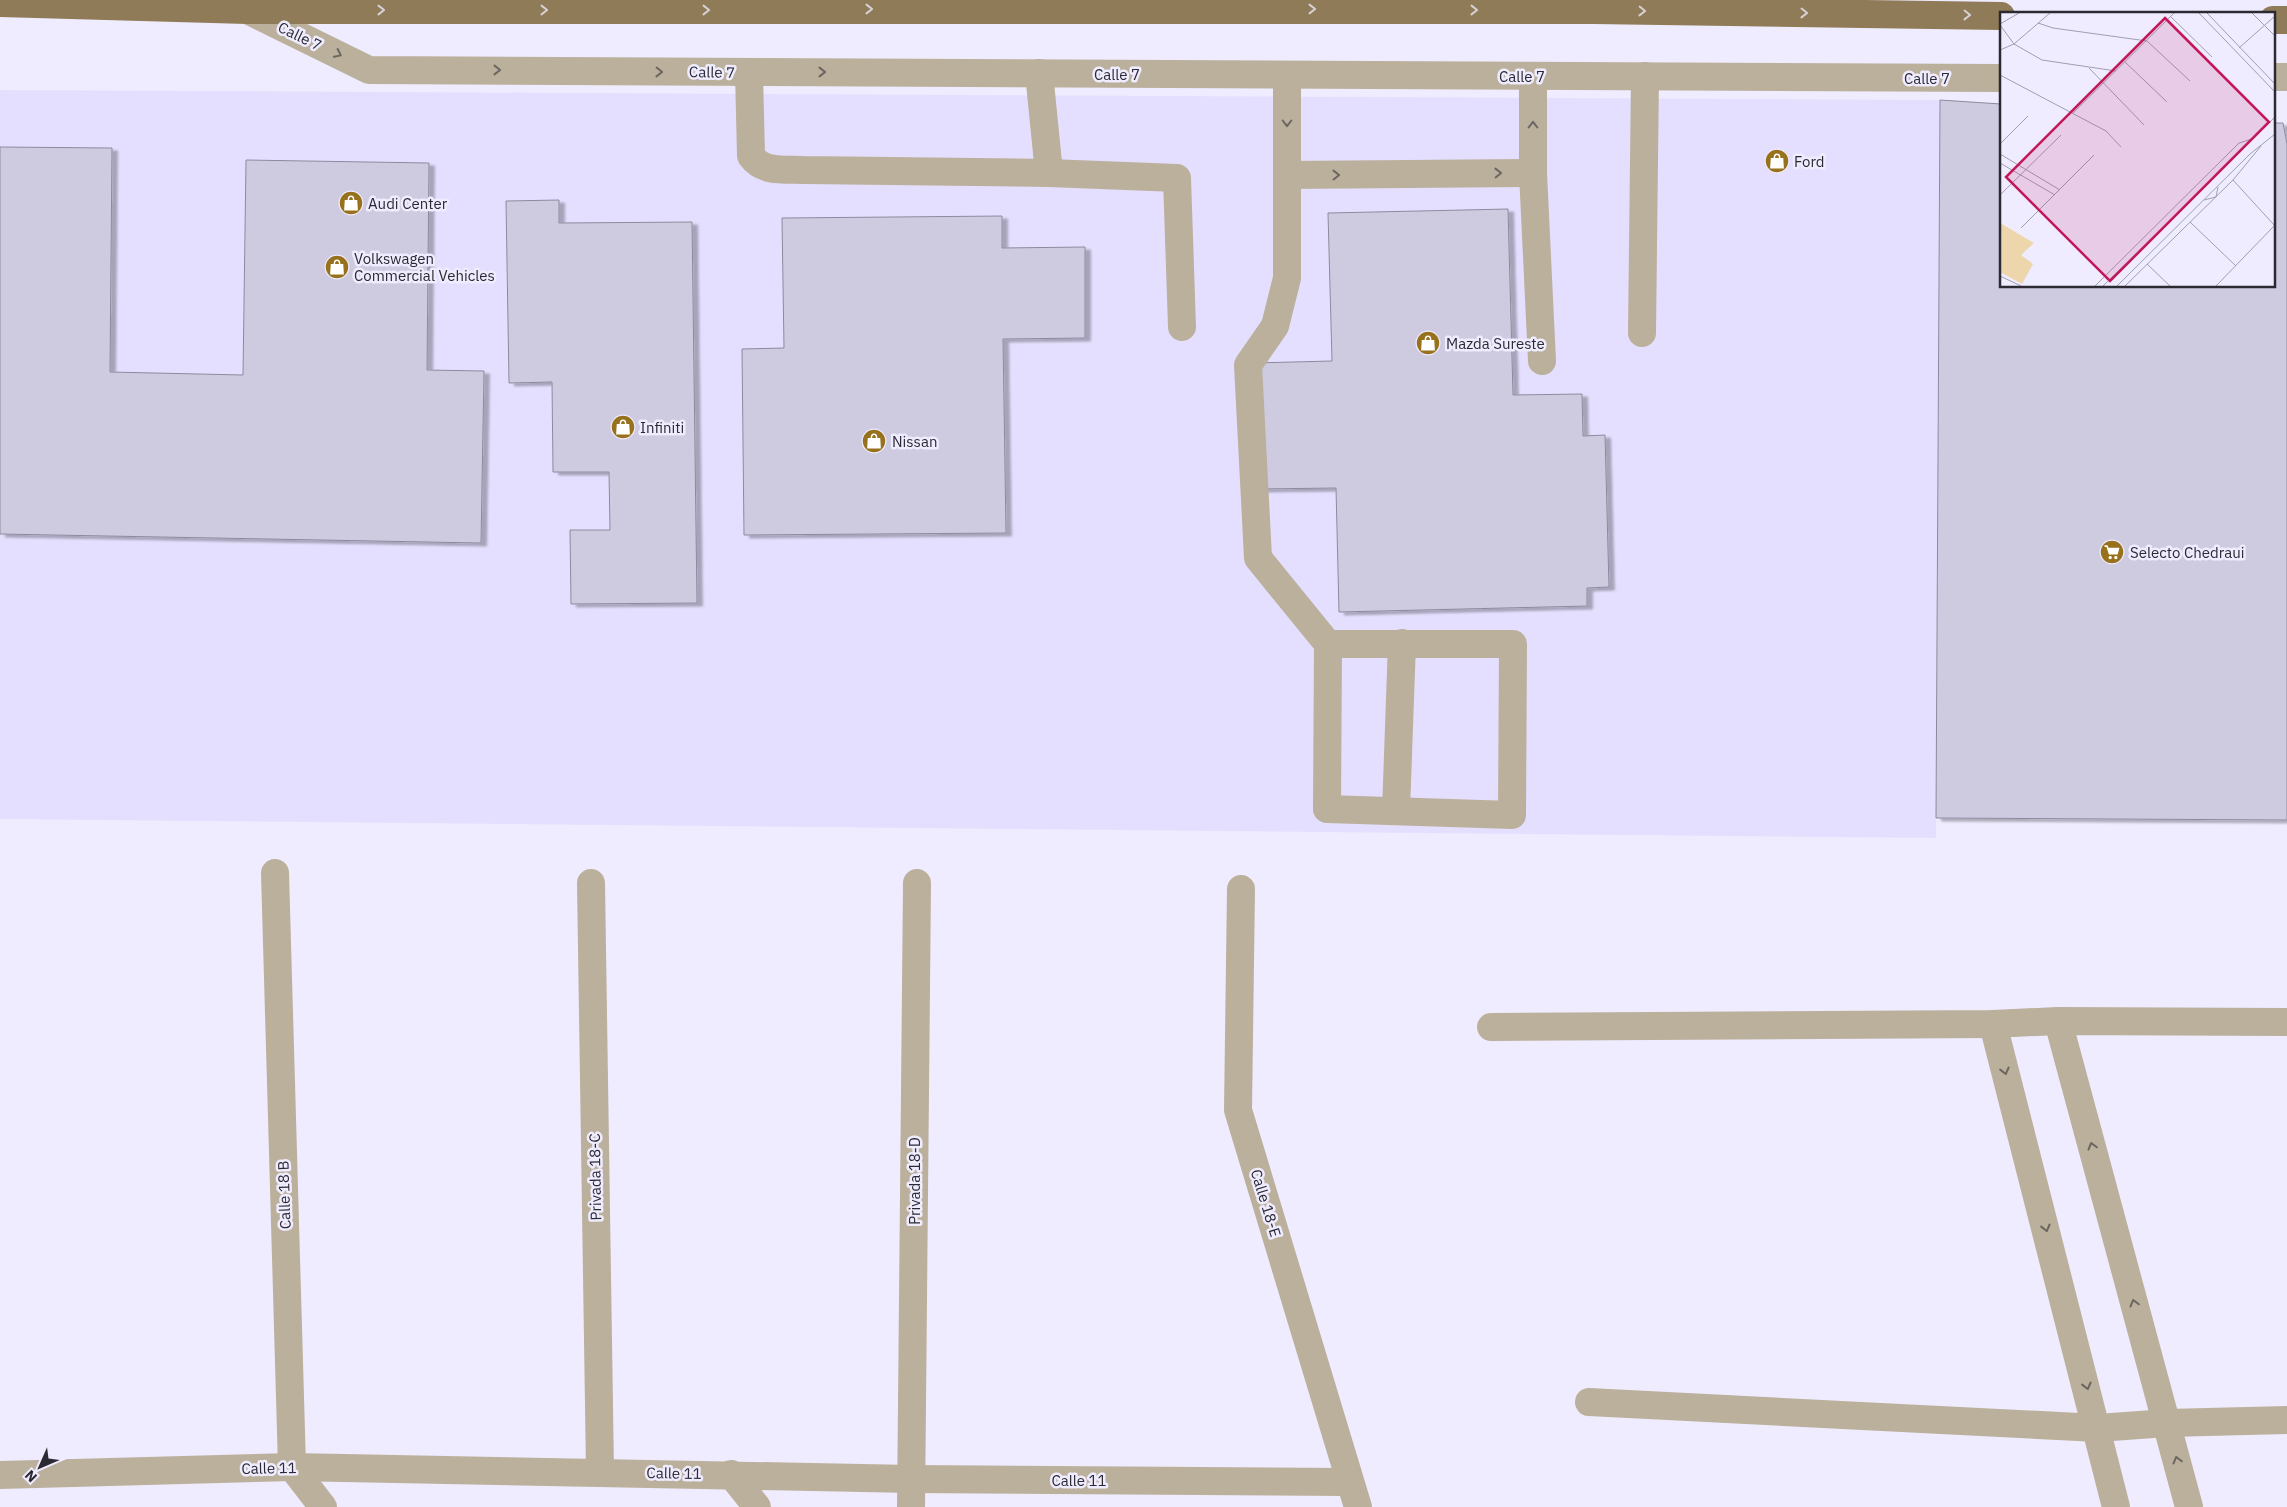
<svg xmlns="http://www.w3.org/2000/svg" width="2287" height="1507" font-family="'IBM Plex Sans',sans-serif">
	<defs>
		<filter id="shadow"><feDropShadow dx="5.5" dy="3" stdDeviation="1" flood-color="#0004"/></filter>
	</defs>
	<rect width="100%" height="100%" fill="#efecff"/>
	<polygon fill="#e4dffe" points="0,90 1940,100 1936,838 0,819"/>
	<g fill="#cecbe1" stroke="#8d8a9f" filter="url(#shadow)">
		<polygon points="1940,100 2001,104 2001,286 2273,286 2273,123 2283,123 2287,144 2287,820 1936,818"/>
		<polygon points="0,147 112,148 110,372 243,375 246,160 429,163 427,370 484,371 481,543 0,534"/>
		<polygon points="559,200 559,223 692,222 697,603 571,604 570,530 610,530 609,472 553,472 552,382 509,383 506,201"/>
		<polygon points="1508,209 1513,395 1582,394 1583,436 1605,435 1609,587 1587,588 1587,606 1339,612 1336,488 1257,489 1254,363 1332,361 1328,213"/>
		<polygon points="1002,216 1002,248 1085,247 1085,338 1003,339 1006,533 744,535 742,349 784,348 782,218"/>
	</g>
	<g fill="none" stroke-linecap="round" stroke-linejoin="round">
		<g stroke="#bbb09c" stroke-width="28">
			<polyline points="247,10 369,70 2001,78"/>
			<path d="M 749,73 L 751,156 C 763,173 785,169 804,170 L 1049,173 L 1039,73"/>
			<polyline points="1287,75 1287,278 1275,326 1248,365 1258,558 1328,644 1327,809 1512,815 1513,644 1328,644"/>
			<polyline points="1533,76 1533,173 1542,361"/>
			<polyline points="2273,77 2287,77"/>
			<polyline points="1049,173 1177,178 1182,327"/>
			<polyline points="1287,175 1533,173"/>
			<polyline points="1642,333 1645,76"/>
			<polyline points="1396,811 1402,643"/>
			<polyline points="275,873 292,1467 323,1507"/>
			<polyline points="591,883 600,1471"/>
			<polyline points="1241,889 1238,1110 1358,1507"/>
			<polyline points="2058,1021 2189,1507"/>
			<polyline points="1993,1024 2116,1507"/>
			<polyline points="1491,1027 1993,1024 2058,1021 2287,1022"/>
			<polyline points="1589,1402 2098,1428 2167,1423 2287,1420"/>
			<polyline points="731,1474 757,1507"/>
			<polyline points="0,1475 292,1467 912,1479 1349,1482"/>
			<polyline points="911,1507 917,883"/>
		</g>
		<g stroke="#8f7b57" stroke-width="28">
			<polyline points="0,3 247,10 1593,10 2001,16"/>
			<polyline points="2273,20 2287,20"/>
		</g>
	</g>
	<defs><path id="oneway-chevron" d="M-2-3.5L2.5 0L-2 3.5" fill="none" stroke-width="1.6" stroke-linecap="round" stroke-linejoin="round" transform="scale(1.25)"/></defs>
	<g stroke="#d7d0d5">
		<use href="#oneway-chevron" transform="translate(869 9)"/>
		<use href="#oneway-chevron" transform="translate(1312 9)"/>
		<use href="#oneway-chevron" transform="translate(381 10)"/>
		<use href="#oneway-chevron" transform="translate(544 10)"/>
		<use href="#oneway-chevron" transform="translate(706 10)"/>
		<use href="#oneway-chevron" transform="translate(1474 10)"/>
		<use href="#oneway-chevron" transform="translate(1642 11) rotate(1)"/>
		<use href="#oneway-chevron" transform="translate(1804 13) rotate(1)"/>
		<use href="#oneway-chevron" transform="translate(1967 15) rotate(1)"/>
	</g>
	<g stroke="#6c6662">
		<use href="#oneway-chevron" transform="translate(338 54) rotate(26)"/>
		<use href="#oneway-chevron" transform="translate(497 70)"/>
		<use href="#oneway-chevron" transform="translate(659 72) rotate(1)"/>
		<use href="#oneway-chevron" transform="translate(822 72)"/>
		<use href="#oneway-chevron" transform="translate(1287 123) rotate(90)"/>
		<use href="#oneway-chevron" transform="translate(1533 125) rotate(-90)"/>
		<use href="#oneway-chevron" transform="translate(1498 173) rotate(-1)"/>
		<use href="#oneway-chevron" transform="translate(1336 175) rotate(-1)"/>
		<use href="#oneway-chevron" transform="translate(2005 1071) rotate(76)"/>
		<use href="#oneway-chevron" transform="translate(2092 1146) rotate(-105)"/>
		<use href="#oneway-chevron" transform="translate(2046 1228) rotate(76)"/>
		<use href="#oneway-chevron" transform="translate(2134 1303) rotate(-105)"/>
		<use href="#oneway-chevron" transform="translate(2087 1386) rotate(76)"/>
		<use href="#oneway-chevron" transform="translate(2177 1460) rotate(-105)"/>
	</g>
	<defs>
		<g id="shop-disc" transform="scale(1.25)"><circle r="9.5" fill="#97711c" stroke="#efecff"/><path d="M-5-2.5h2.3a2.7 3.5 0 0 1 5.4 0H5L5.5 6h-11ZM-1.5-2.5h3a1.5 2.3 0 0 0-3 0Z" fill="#fff"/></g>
		<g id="supermarket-disc" transform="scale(1.25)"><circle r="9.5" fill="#97711c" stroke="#efecff"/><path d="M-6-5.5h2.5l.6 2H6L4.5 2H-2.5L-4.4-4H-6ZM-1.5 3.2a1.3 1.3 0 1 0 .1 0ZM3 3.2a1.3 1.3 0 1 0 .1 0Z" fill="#fff"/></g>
	</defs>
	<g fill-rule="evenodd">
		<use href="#shop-disc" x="1777" y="161"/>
		<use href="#shop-disc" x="351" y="203"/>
		<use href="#shop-disc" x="337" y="267"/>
		<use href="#shop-disc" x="1428" y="343"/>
		<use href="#shop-disc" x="623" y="427"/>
		<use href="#shop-disc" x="874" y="441"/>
		<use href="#supermarket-disc" x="2112" y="552"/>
	</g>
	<g text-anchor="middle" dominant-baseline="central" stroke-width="5" stroke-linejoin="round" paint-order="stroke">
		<g font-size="15" fill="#2b2a32" stroke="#efecff">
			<text transform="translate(300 36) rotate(26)">Calle 7</text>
			<text transform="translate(712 72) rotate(1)">Calle 7</text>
			<text x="1117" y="74">Calle 7</text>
			<text x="1522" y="76">Calle 7</text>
			<text x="1927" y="78">Calle 7</text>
			<text transform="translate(595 1177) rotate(-91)">Privada 18-C</text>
			<text transform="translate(914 1181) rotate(-90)">Privada 18-D</text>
			<text transform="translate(284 1195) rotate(-92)">Calle 18 B</text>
			<text transform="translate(1266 1203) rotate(73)">Calle 18-E</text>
			<text transform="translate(269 1468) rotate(-1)">Calle 11</text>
			<text transform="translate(674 1473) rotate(1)">Calle 11</text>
			<text x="1079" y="1480">Calle 11</text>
		</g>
		<g font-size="15" fill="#2b2a32" stroke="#efecff" text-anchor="start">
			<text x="1794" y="161">Ford</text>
			<text x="368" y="203">Audi Center</text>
			<text x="354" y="258">Volkswagen<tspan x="354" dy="17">Commercial Vehicles</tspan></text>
			<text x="1446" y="343">Mazda Sureste</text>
			<text x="640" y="427">Infiniti</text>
			<text x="892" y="441">Nissan</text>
			<text x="2130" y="552">Selecto Chedraui</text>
		</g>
	</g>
	<g transform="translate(2000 12)">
		<rect width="275" height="275" fill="#efecff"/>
		<path d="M 0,211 L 34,231 L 21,243 L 33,252 L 22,272 L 0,260 Z" fill="#edd6ac"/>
		<path fill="none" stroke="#a19ead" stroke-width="1" d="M 199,1 L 275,80M 207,1 L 275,72M 252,1 L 275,24M 170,4 L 212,45M 38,11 L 53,16 L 147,29 L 190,69M 0,12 L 19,1M 0,13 L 14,32 L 42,48 L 116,59M 239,36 L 275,4M 0,38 L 14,32 L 50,1M 125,50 L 167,90M 89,56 L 144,113M 0,63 L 106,119 L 121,135M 73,101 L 174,1M 0,132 L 28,104M 0,142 L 60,178M 0,151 L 55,183M 233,168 L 275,214M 0,183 L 61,123M 204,188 L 216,185 L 218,175M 190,210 L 236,254M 21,216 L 94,143M 147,252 L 170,274M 0,264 L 21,274M 95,274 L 239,131 L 252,127M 103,274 L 275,105M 117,274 L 250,142 L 275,122M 125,274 L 233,168 L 261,134M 216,274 L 275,213"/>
		<path fill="#c2185b" fill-opacity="0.15" stroke="#c2185b" stroke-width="2.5" d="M 165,6 L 269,110 L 110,269 L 6,165 Z"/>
		<rect width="275" height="275" fill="none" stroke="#2b2a32" stroke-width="2.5"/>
	</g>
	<g transform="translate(40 1467) rotate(225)" stroke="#efecff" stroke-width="4" paint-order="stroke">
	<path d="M0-4L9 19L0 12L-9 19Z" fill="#2b2a32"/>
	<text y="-8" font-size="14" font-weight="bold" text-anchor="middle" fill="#2b2a32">N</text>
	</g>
</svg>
